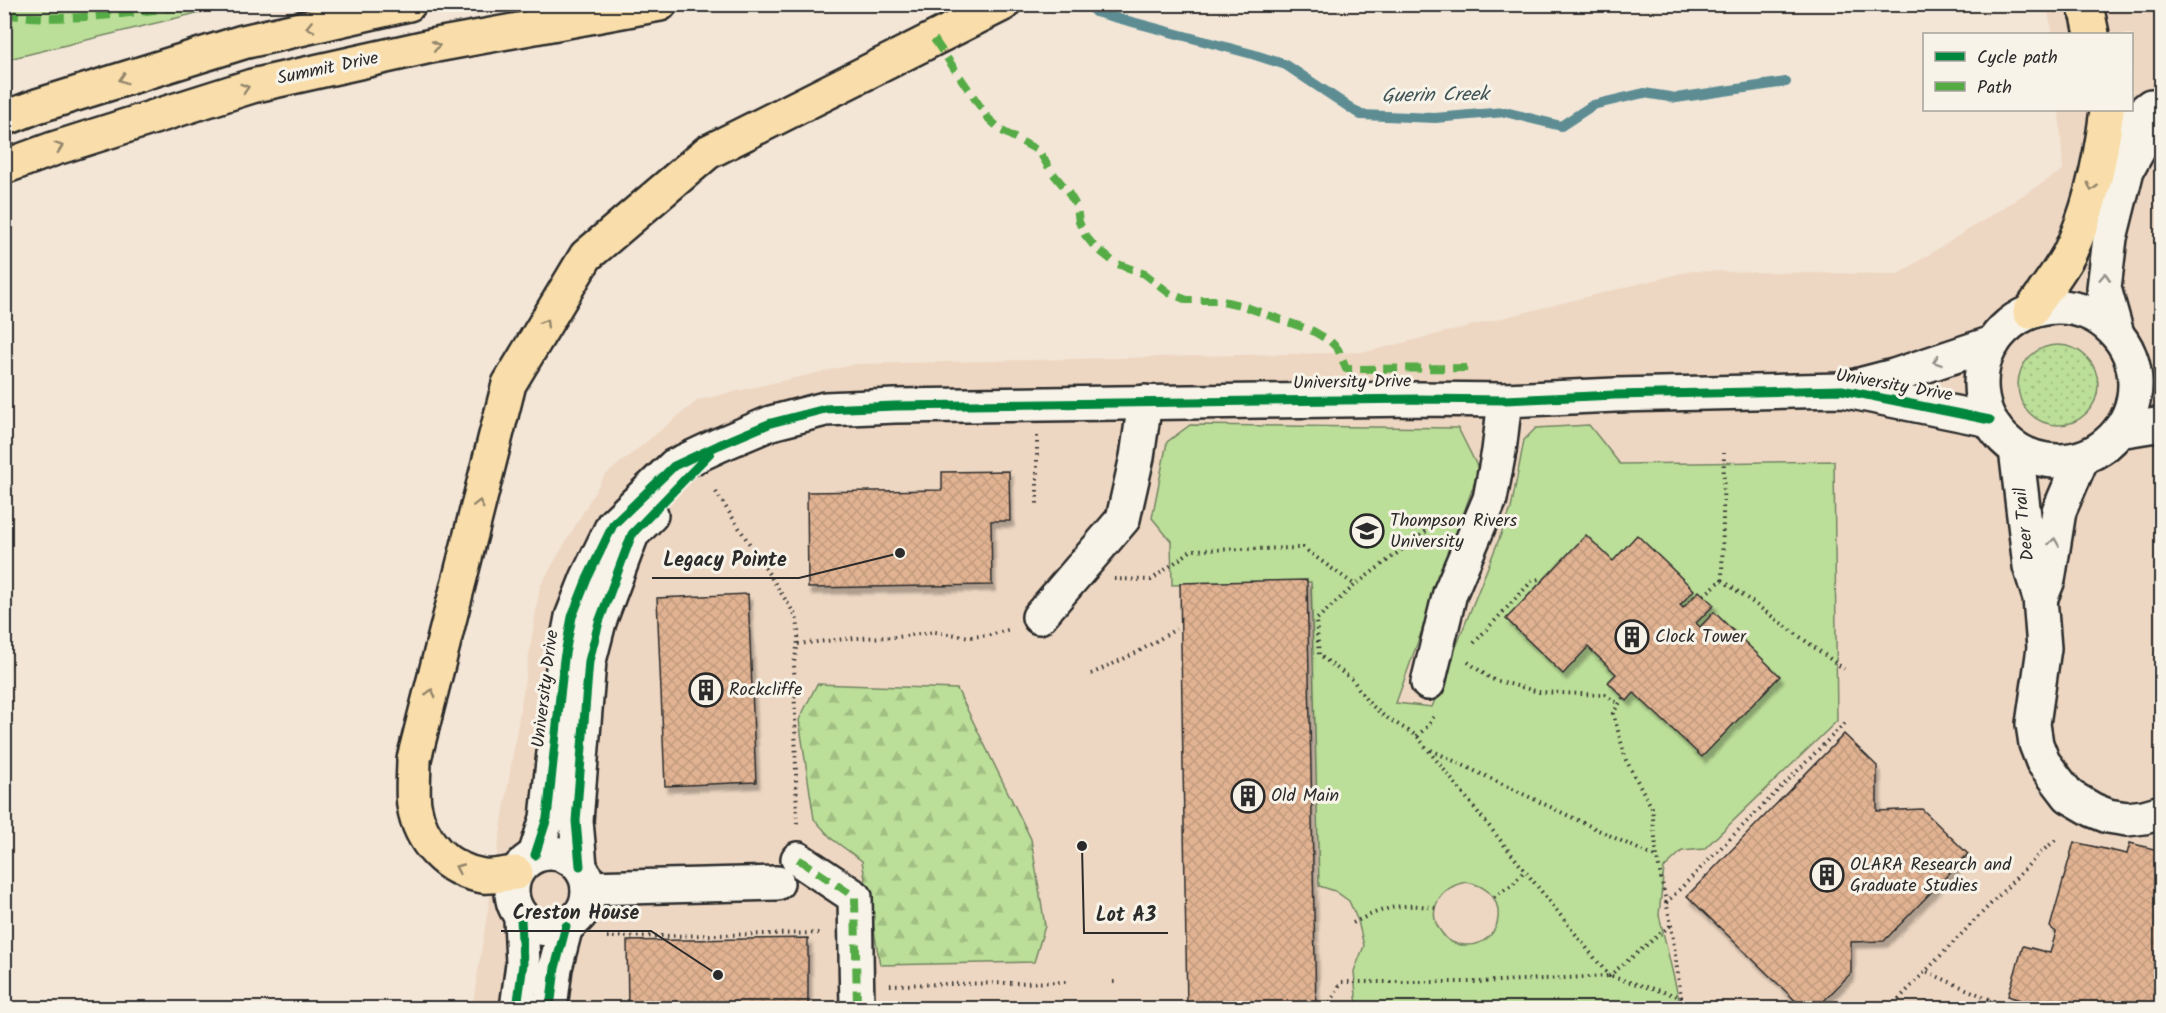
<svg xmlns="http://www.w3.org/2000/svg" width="2166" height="1013" font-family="Kalam,sans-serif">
	<defs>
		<pattern id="forest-firs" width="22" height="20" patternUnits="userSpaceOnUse" patternTransform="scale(1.5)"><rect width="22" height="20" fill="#bbde98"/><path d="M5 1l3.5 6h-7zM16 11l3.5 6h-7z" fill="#a1bf83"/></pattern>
		<pattern id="garden-dots" width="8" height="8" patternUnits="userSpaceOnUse" patternTransform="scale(1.5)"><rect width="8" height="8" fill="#bbde98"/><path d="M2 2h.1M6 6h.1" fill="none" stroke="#a1bf83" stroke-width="1.8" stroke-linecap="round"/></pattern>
		<pattern id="building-cross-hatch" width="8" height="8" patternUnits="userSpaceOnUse" patternTransform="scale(1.5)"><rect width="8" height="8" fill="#e1b392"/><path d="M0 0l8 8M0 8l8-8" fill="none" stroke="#c19a7e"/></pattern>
		<filter id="shadow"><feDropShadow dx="3.5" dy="6" stdDeviation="1.5" flood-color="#0004"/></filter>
	</defs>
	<rect width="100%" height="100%" fill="#f3e6d7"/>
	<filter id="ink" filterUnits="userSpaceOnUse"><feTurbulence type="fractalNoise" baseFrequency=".0167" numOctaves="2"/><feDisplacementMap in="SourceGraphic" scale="12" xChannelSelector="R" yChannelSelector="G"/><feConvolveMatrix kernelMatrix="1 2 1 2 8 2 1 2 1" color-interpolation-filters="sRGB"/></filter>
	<g filter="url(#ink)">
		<polygon fill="#eed7c2" points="2046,5 2161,5 2161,1008 472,1008 540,586 604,476 698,400 856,364 1366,352 1690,271 1898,274 2063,170 2059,110 2132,110 2132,34 2053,34"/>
		<g fill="#bbde98" stroke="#738462" stroke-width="1.5" fill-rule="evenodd">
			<polygon points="5,4 230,4 230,5 5,60"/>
			<path d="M 1190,425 L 1458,428 L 1479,470 L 1396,703 L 1432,707 L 1511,509 L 1524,440 L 1536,428 L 1589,425 L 1620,464 L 1834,461 L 1837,721 L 1704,849 L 1682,851 L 1664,868 L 1659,915 L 1681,1008 L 1357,1008 L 1354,971 L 1364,946 L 1358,921 L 1349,901 L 1335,891 L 1319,886 L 1311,582 L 1172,585 L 1171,541 L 1152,518 L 1167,442 ZM 1466,882 C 1513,889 1505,947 1465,945 C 1456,945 1447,941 1442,933 C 1424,910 1441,887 1466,882 Z"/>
		</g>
		<polygon fill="url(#forest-firs)" stroke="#738462" stroke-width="1.5" points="817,684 957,689 1031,839 1045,926 1034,962 880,965 862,861 832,839 814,819 799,720"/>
		<circle fill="url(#garden-dots)" stroke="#738462" stroke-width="1.5" cx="2058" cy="385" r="40"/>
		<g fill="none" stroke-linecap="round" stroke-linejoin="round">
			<polyline stroke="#5d8d93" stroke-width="10" points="1095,12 1252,54 1286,65 1361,115 1435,118 1505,112 1561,126 1593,105 1644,93 1676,98 1786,82"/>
		</g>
		<g fill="url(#building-cross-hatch)" stroke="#2b2b2b" stroke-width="1.5" filter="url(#shadow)">
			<polygon points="1009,471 1010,521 991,521 992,585 808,588 807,492 942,490 942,472"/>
			<polygon points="1586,535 1613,561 1637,535 1694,590 1680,605 1683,608 1699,591 1714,605 1696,623 1700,627 1714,612 1780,676 1702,757 1634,693 1627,701 1608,682 1616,674 1588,647 1563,674 1506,619"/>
			<polygon points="1307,580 1316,1008 1187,1008 1180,583"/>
			<polygon points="748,594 756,782 665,786 657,598"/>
			<polygon points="1844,734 1877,766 1877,811 1922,809 1968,854 1884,941 1851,942 1851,973 1817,1008 1803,1008 1687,896"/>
			<polygon points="2074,842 2127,854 2130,843 2162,851 2162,1008 2044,1008 2008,996 2023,946 2050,953 2056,932 2050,927"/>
			<polygon points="808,938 808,1008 628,1008 627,941"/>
		</g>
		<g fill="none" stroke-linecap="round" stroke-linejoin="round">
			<g stroke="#2b2b2b" stroke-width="38">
				<g id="minor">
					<polyline points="2102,151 2119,131 2151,106"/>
					<circle cx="2058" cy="384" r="77"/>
					<polyline points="2117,334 2104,288 2110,238 2127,170 2141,145 2162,128"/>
					<polyline points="1852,387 1894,376 1993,343"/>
					<polyline points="2119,431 2162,424"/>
					<polyline points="2016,449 2030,566 2040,598 2044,648 2033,724 2036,744 2043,762 2069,796 2093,810 2108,816 2127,819 2144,817 2162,812"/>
					<polyline points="2041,597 2048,580 2059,511 2082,458"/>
					<polyline points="1039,617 1123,519 1137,457 1145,402"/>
					<polyline points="1428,683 1450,593 1490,499 1499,451 1505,400"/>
					<circle cx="550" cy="891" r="38"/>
					<polyline points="535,855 547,818 564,659 572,617 587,579 613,525 674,466 719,445 771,423 825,409 895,406 1418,399 1505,400 1615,395 1842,390 1990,420"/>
					<polyline points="798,859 855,897 857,1008"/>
					<polyline points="580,866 576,821 589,661 599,622 632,534 651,515"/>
					<polyline points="588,888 777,883"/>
					<polyline points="517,1008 523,964 521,918"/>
					<polyline points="550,1008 555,968 566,926"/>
				</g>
			</g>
			<g stroke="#2b2b2b" stroke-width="38">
				<g id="major">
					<polyline points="2083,4 2088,15 2092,34"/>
					<polyline points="4,119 37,106 243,42 409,4"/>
					<polyline points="4,167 53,149 252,86 431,46 660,4"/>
					<path d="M 2030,312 C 2043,293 2058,274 2069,254 C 2091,209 2101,158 2107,110"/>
					<path d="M 516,873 C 505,874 493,877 483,876 C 446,870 420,842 414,805 C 412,790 414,774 414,759 L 509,384 L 586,256 L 708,152 L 1003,4"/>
				</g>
			</g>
			<g stroke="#2b2b2b" stroke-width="4" stroke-dasharray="1.5 4.5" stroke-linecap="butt">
				<polyline points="1037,436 1037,507"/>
				<path d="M 716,492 L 796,616 C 800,632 798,645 794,662 L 797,827"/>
				<polyline points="1445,517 1355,585 1316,620 1319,655 1353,680 1367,701 1384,716 1417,736 1609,976 1671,925"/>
				<polyline points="1114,579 1151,580 1192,550 1303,548 1355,585"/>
				<polyline points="1722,580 1724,453"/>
				<polyline points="1704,595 1722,580 1844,669"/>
				<polyline points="1474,643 1532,581 1539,579"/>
				<polyline points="798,644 855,638 897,637 935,632 970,637 990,635 1011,629"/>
				<polyline points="1468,662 1491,679 1517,686 1539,692 1605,695 1619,704"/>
				<polyline points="1091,674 1138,652 1176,629"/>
				<polyline points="1623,698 1613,713 1626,760 1652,808 1657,858 1671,925 1681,997 1673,1008"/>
				<polyline points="2161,731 2161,748"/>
				<polyline points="1417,736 1429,725 1435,714"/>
				<polyline points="1431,750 1657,858"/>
				<polyline points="1494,897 1513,884 1525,871"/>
				<polyline points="1666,903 1845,723"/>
				<path d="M 1353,923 C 1382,908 1403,902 1435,908"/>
				<polyline points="607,937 822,933"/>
				<polyline points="1927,972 1996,1002 1997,1008"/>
				<polyline points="1113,982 1119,982"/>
				<polyline points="890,985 1069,982"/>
				<polyline points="1328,1008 1341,982 1478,982 1609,976 1681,997 1692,1008"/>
				<polyline points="1890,1008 2040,853 2058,838"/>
			</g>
			<use href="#minor" stroke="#f7f3e8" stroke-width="33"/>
			<use href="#major" stroke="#f9deab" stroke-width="33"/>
			<g stroke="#54ab44" stroke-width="8" stroke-dasharray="15 8" stroke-linecap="butt">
				<path d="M 4,14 C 69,24 136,12 201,4"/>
				<polyline points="934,39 988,118 1002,131 1039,151 1051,171 1066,189 1077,207 1079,222 1085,235 1094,246 1115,263 1145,274 1169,293 1187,300 1218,300 1240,305 1313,331 1330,341 1338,349 1346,369 1472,368"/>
				<polyline points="798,859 855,897 857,1008"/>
			</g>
			<g stroke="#f7f3e8" stroke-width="13">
				<g id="cycleway">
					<polyline points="535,855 547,818 564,659 572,617 587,579 613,525 674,466 719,445 771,423 825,409 895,406 1418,399 1505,400 1615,395 1842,390 1990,420"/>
					<polyline points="580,866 576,821 589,661 599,622 632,534 710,453"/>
					<polyline points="517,1008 523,964 521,918"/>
					<polyline points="550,1008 555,968 566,926"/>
				</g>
			</g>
			<use href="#cycleway" stroke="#00873e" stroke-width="9"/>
		</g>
		<defs><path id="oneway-chevron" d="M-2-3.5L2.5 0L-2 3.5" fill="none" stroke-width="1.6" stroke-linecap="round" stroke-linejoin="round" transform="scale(1.5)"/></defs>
		<g stroke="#92846b">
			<use href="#oneway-chevron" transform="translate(310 27) rotate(167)"/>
			<use href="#oneway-chevron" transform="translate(436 46) rotate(-11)"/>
			<use href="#oneway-chevron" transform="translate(123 79) rotate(163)"/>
			<use href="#oneway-chevron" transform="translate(245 88) rotate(-17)"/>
			<use href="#oneway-chevron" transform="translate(59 147) rotate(-18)"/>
			<use href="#oneway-chevron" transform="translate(2092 187) rotate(105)"/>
			<use href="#oneway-chevron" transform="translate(545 323) rotate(-59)"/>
			<use href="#oneway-chevron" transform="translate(479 504) rotate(-76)"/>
			<use href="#oneway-chevron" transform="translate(431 693) rotate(-76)"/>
			<use href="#oneway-chevron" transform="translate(459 868) rotate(-155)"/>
		</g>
		<g stroke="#918f8a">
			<use href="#oneway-chevron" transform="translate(2105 277) rotate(-87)"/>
			<use href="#oneway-chevron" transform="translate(1937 361) rotate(161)"/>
			<use href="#oneway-chevron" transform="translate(2054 542) rotate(-81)"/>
		</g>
	</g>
	<defs>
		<g id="university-ring" transform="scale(1.725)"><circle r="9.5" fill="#f7f3e8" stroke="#2b2b2b" stroke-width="1.5"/><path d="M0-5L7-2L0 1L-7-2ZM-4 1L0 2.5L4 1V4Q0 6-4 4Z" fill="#2b2b2b"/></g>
		<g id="building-ring" transform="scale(1.725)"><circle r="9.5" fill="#f7f3e8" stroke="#2b2b2b" stroke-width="1.5"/><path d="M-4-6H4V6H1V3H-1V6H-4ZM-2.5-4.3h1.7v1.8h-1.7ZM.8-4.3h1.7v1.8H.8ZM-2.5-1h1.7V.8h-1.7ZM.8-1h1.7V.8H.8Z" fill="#2b2b2b"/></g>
	</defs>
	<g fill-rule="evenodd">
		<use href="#university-ring" x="1367" y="531"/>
		<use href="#building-ring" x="1632" y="637"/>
		<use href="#building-ring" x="706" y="690"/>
		<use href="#building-ring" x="1248" y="796"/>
		<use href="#building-ring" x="1827" y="875"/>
	</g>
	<g text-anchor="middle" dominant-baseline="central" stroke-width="6" stroke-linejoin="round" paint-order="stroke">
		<g font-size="18" fill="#2b2b2b" stroke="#f7f3e8">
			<text transform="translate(328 69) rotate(-12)">Summit Drive</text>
			<text transform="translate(1352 383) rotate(-1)">University Drive</text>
			<text transform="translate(1894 386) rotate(10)">University Drive</text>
			<text transform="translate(2025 524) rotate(-96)">Deer Trail</text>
			<text transform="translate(546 689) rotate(-83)">University Drive</text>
		</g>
		<g font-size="18" fill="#2b2b2b" stroke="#f7f3e8" text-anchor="start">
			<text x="1390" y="521">Thompson Rivers<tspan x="1390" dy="21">University</tspan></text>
			<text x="1655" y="637">Clock Tower</text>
			<text x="729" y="690">Rockcliffe</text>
			<text x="1271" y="796">Old Main</text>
			<text x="1850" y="865">OLARA Research and<tspan x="1850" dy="21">Graduate Studies</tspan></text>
		</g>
		<g font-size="20" font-style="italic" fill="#405456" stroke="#f7f3e8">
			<text transform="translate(1435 96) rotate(-1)">Guerin Creek</text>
		</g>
	</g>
	<path fill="none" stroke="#2b2b2b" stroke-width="2" d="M900 553L799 578H652M718 975L651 931H501M1082 846L1084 933H1168"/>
	<g fill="#2b2b2b" stroke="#f7f3e8" stroke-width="2">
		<circle cx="900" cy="553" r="6"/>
		<circle cx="718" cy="975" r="6"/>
		<circle cx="1082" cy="846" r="6"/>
	</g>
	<g font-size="20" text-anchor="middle" font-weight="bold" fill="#2b2b2b" stroke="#f7f3e8" stroke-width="6" stroke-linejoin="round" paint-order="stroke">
		<text x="725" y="566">Legacy Pointe</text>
		<text x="576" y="919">Creston House</text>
		<text x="1126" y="921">Lot A3</text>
	</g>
	<rect width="2166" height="1013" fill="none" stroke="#f7f3e8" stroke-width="24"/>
	<rect x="12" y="12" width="2142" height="989" fill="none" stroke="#2b2b2b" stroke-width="2" filter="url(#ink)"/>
	<rect x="1923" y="33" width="210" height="78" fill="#f7f3e8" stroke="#a5a39c" stroke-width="1.5"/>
	<rect x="1935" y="52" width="30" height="9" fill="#00873e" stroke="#a5a39c" stroke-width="1.5"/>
	<text x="1977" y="63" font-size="18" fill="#2b2b2b">Cycle path</text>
	<rect x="1935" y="82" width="30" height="9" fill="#54ab44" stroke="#a5a39c" stroke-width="1.5"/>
	<text x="1977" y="93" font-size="18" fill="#2b2b2b">Path</text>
</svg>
